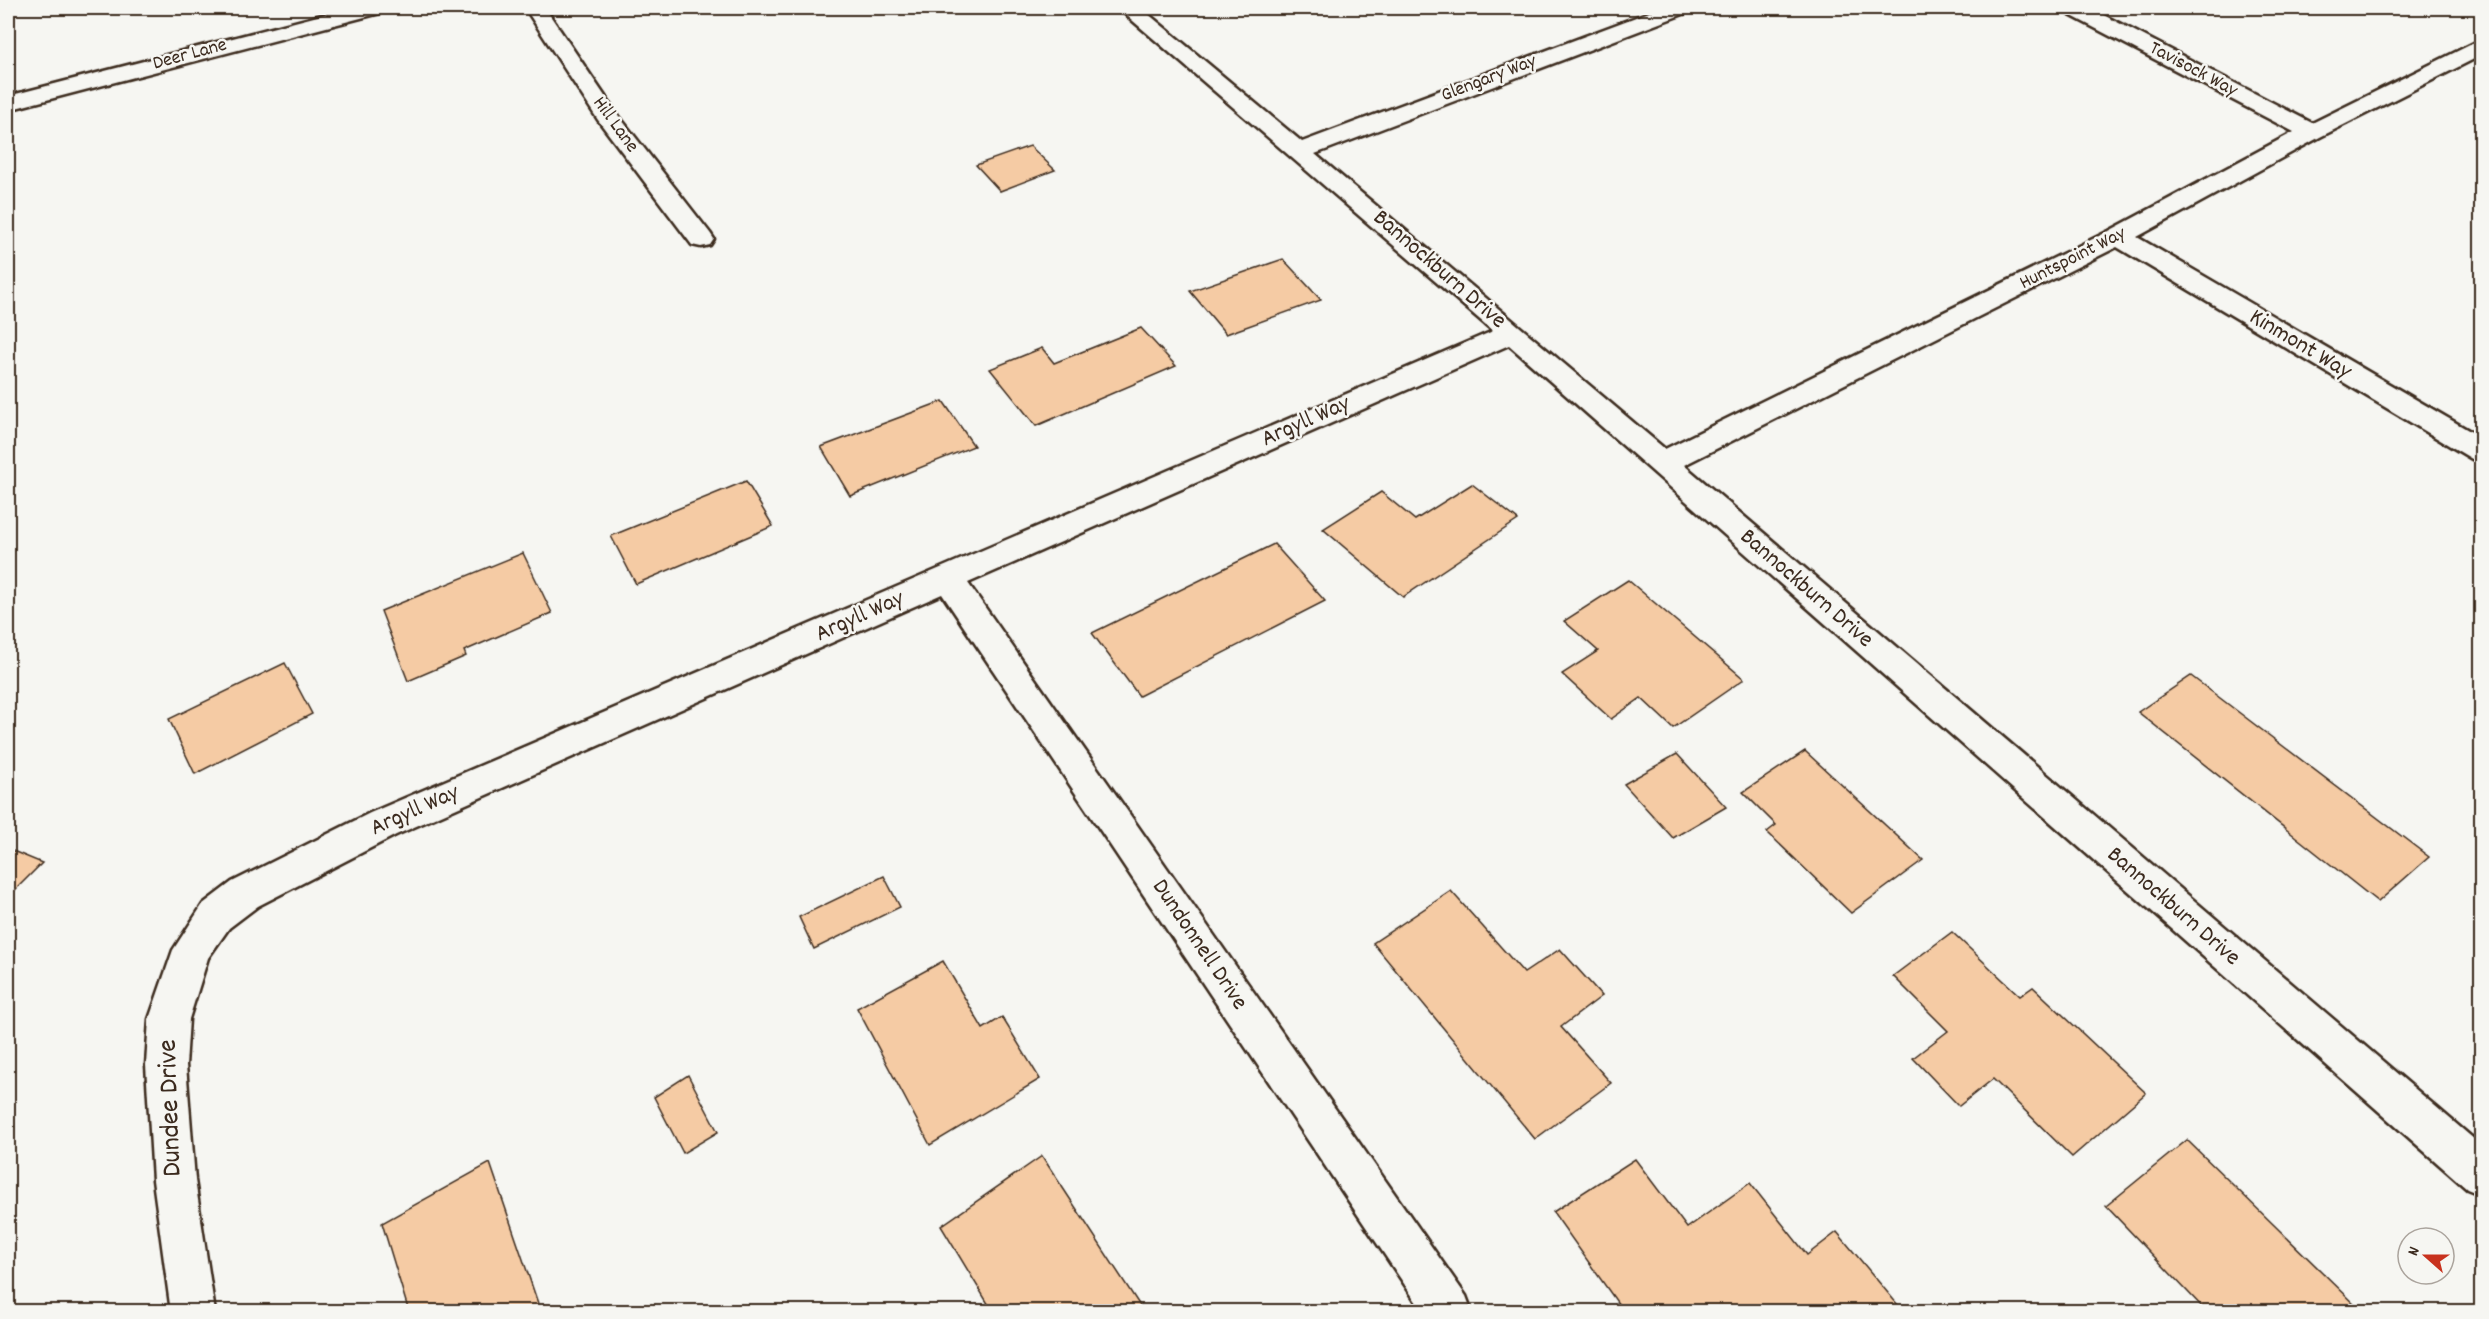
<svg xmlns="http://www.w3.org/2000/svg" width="2489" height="1319" font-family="Dekko,sans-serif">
	<rect width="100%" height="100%" fill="#f6f6f2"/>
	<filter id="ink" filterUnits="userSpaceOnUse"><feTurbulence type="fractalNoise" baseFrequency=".0167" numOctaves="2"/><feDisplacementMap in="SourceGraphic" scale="12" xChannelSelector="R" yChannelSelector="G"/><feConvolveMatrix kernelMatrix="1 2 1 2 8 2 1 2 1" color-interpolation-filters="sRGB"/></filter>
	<g filter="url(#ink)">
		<g fill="#f5cba4" stroke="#3b2a1e" stroke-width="1.5">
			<polygon points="1030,146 1055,170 1000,191 976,165"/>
			<polygon points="1283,259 1321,300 1226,334 1190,291"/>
			<polygon points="1141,328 1176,366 1036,426 990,369 1042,348 1054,363"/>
			<polygon points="943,401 974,446 850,496 821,447"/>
			<polygon points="746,481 773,526 636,584 611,536"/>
			<polygon points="1472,484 1518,520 1403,597 1323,529 1381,492 1415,520"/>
			<polygon points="1274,544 1325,601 1139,696 1092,633"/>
			<polygon points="523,553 552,613 464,651 466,656 408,681 381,611"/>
			<polygon points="1628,580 1744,679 1673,728 1641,698 1611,719 1562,674 1598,651 1564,621"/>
			<polygon points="285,663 312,714 195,774 169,719"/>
			<polygon points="2191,676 2429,857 2378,902 2138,712"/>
			<polygon points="1805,751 1923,860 1851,913 1767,832 1776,825 1743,792"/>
			<polygon points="1677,754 1726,807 1673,838 1624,784"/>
			<polygon points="8,849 42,863 8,897"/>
			<polygon points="884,876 900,907 814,949 799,917"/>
			<polygon points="1451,891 1524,973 1560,949 1602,996 1561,1027 1611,1083 1535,1139 1373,943"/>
			<polygon points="1952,932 2020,996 2033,987 2146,1093 2072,1157 1993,1079 1959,1106 1913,1058 1948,1031 1893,976"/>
			<polygon points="943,961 983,1029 1002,1017 1040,1079 930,1145 857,1008"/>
			<polygon points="688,1075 718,1132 683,1153 654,1097"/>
			<polygon points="2187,1140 2363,1312 2207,1312 2106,1206"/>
			<polygon points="1042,1156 1144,1312 993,1312 941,1226"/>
			<polygon points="1635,1159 1687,1228 1750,1183 1807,1255 1837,1232 1903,1311 1624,1312 1553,1212"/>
			<polygon points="490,1163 541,1312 409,1312 382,1223"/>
		</g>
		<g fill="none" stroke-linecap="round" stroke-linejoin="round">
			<g stroke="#3b2a1e" stroke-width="5">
				<g id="minor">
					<polygon points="349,8 383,8 380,13 8,110 8,96"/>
					<polygon points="525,8 545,8 615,111 710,233 714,239 710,245 701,247 692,245 598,120"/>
					<polygon points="1118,8 1141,8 1302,142 1660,8 1688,8 1686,13 1315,154 1665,449 2109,231 2294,132 2066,13 2064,8 2090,8 2312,123 2482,39 2482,55 2320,137 2137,237 2482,438 2482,462 2472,459 2117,247 1684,465 2482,1146 2482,1195 2467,1189 1509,345 968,583 1466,1296 1472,1312 1423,1312 942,594 396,835 258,906 229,928 208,958 189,1019 186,1065 195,1180 215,1312 171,1312 153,1180 146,1065 149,1019 173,950 203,904 232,882 370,813 1493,331"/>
				</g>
			</g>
			<use href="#minor" fill="#f6f6f2" fill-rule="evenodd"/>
		</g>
	</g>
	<g text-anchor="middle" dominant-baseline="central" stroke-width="5" stroke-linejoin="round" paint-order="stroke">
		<g font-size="20" fill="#3b2a1e" stroke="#f6f6f2">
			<text transform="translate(190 55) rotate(-15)">Deer Lane</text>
			<text transform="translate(2193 70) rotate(28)">Tavisock Way</text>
			<text transform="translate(1489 79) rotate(-21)">Glengary Way</text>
			<text transform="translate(615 125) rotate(54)">Hill Lane</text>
			<text transform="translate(2073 259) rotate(-27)">Huntspoint Way</text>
		</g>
		<g font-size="24" fill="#3b2a1e" stroke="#f6f6f2">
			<text transform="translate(1439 270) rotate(41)">Bannockburn Drive</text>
			<text transform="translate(2300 345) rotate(31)">Kinmont Way</text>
			<text transform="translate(1306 422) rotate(-24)">Argyll Way</text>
			<text transform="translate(1806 589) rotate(41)">Bannockburn Drive</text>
			<text transform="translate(860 617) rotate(-24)">Argyll Way</text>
			<text transform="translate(415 811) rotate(-24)">Argyll Way</text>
			<text transform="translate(2173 907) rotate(41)">Bannockburn Drive</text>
			<text transform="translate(1199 945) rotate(56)">Dundonnell Drive</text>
		</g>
		<g font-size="28" fill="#3b2a1e" stroke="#f6f6f2">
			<text transform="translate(172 1108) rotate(-92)">Dundee Drive</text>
		</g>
	</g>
	<rect width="2489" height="1319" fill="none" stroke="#f6f6f2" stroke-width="30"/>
	<rect x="15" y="15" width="2459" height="1289" fill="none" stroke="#3b2a1e" stroke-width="2" filter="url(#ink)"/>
	<g transform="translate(2426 1256) rotate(291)"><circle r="28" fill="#f6f6f2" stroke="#aba49d" stroke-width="1.5"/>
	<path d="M0-4.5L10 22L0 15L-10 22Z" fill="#c8321e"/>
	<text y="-9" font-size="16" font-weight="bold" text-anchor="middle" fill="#3b2a1e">N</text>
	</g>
</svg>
